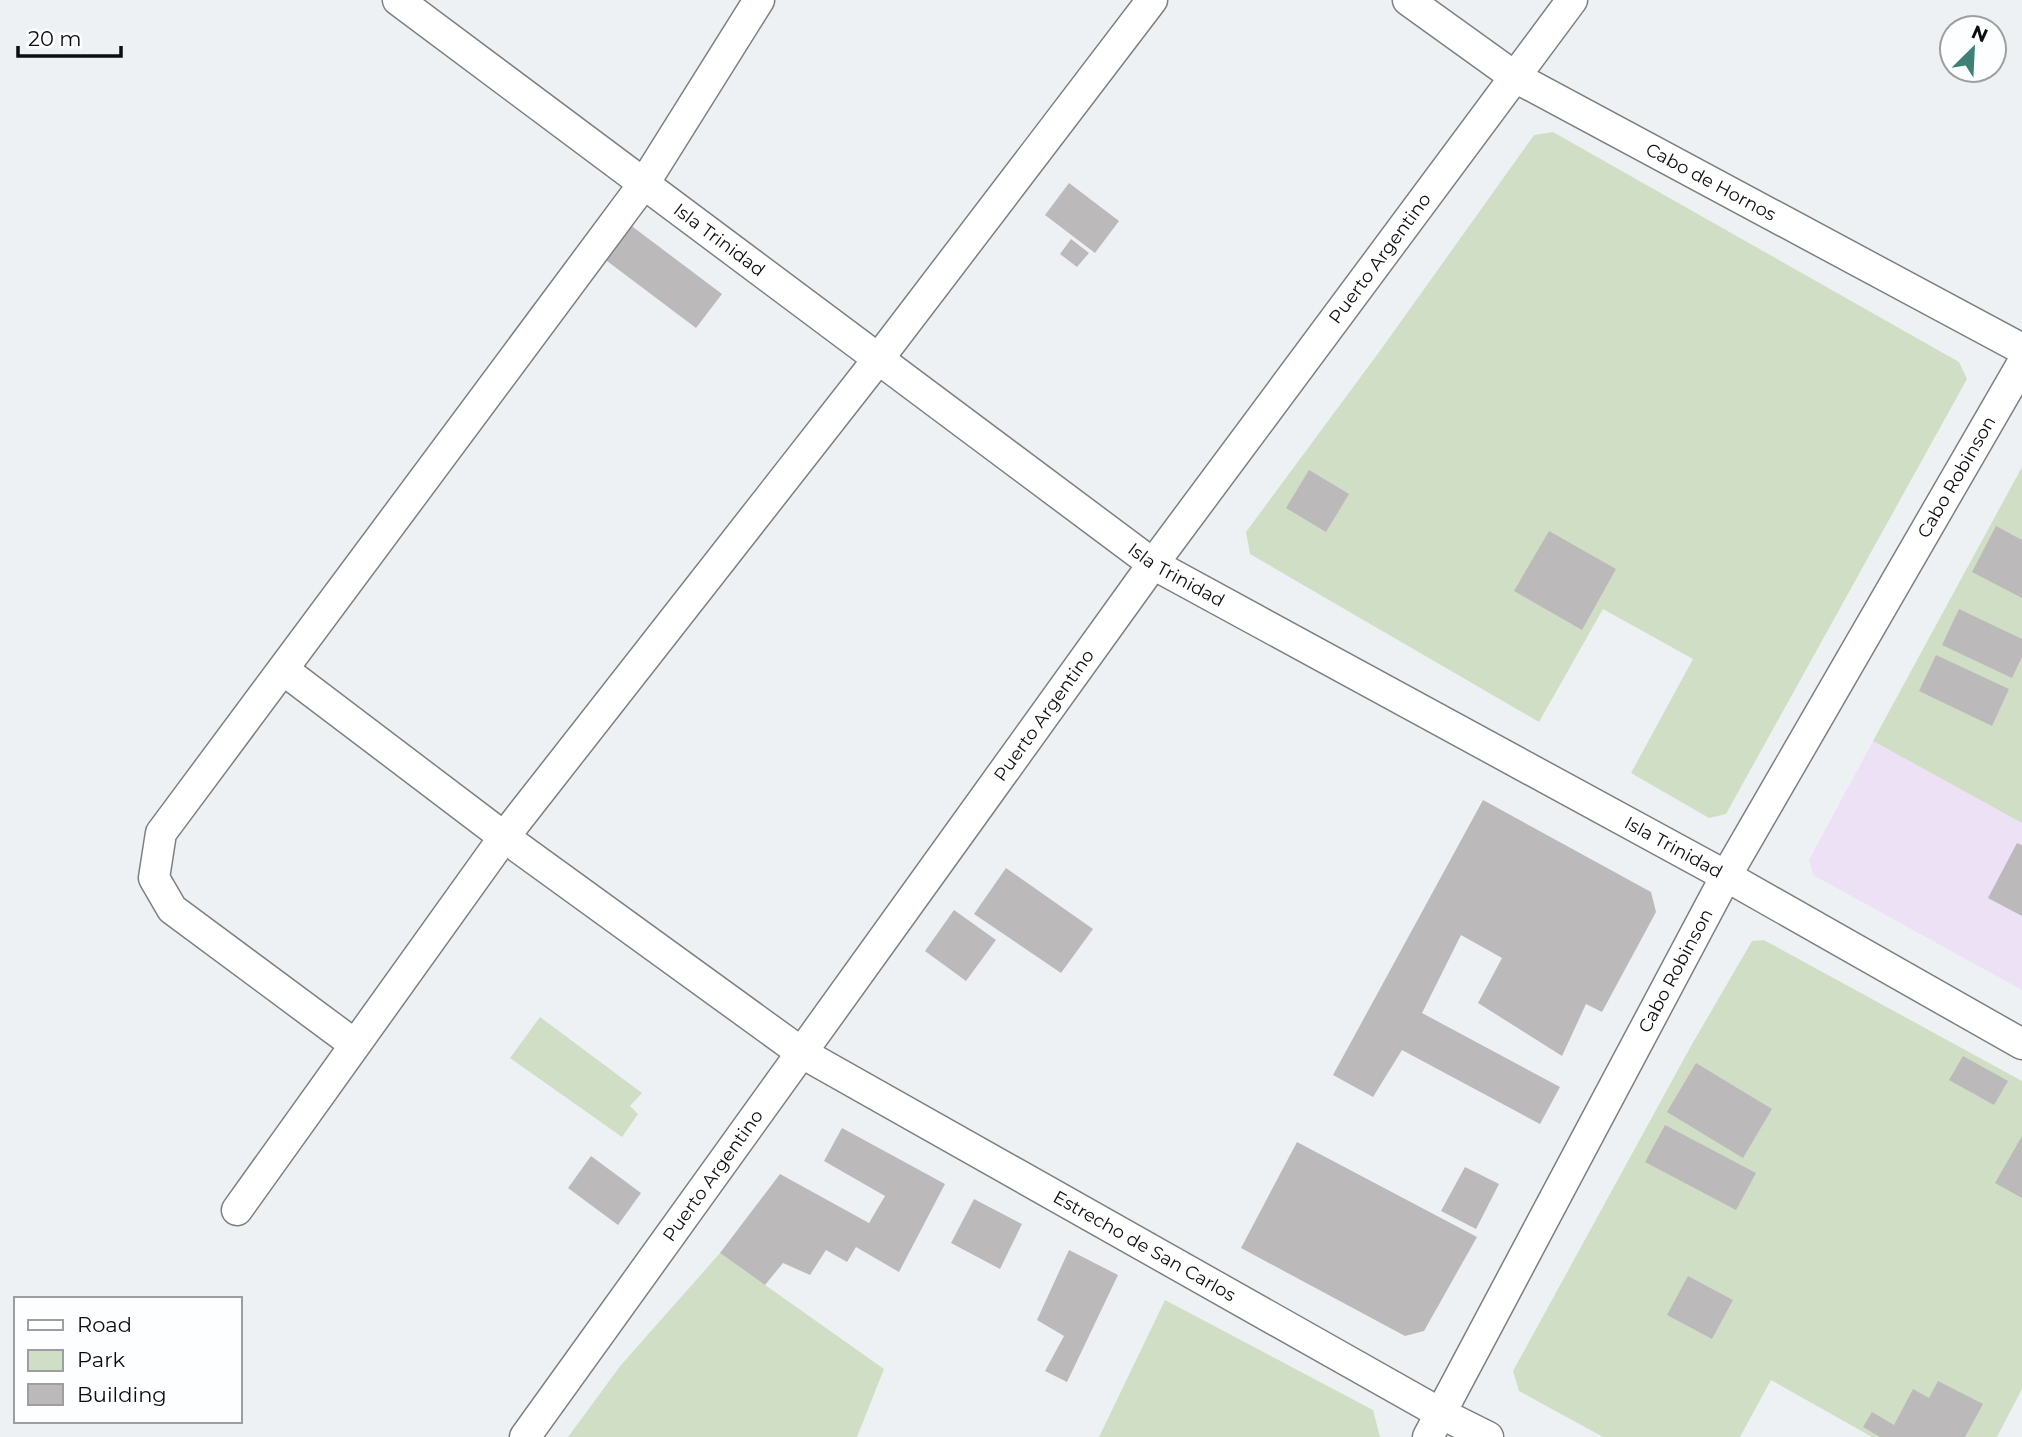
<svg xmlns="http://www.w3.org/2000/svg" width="2022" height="1437" font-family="Montserrat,sans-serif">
	<rect width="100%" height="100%" fill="#eef1f3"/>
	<polygon fill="#ede1f5" points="1873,741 2022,823 2022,990 1813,875 1809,860"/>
	<g fill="#d1dec6">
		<polygon points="1553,132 1959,362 1967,379 1726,814 1709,818 1631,773 1693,659 1603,609 1539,722 1250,554 1246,532 1382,348 1534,135"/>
		<polygon points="2022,467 2022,823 1873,741"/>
		<polygon points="1764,940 2022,1081 2022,1389 1997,1437 1872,1437 1771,1380 1740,1437 1603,1437 1519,1391 1513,1371 1691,1046 1752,941"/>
		<polygon points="540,1017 642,1093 630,1106 638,1114 622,1137 510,1058"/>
		<polygon points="720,1253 884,1369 857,1437 568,1437 621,1365"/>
		<polygon points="1165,1300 1373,1410 1380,1437 1099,1437"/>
	</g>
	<g fill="#bcb9bb">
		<polygon points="1069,183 1119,221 1095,253 1045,215"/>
		<polygon points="625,221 722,294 696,328 599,255"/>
		<polygon points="1071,239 1089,253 1077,267 1060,254"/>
		<polygon points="1309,470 1349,494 1326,532 1286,508"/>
		<polygon points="1996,526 2022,540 2022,598 1972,572"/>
		<polygon points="1549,531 1616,569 1582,630 1514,591"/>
		<polygon points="1959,609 2022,639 2022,657 2012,678 1942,645"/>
		<polygon points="1936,655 2009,689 1992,726 1919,691"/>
		<polygon points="1483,800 1651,892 1656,912 1602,1012 1586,1004 1562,1056 1478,1003 1502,958 1461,935 1422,1013 1560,1087 1540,1124 1402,1050 1373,1097 1333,1075"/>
		<polygon points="2017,843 2022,845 2022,916 1988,898"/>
		<polygon points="1006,868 1093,929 1061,973 974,914"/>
		<polygon points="954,910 996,940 966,981 925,951"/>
		<polygon points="1963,1056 2008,1081 1994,1105 1949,1080"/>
		<polygon points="1696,1063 1772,1109 1743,1158 1667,1112"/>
		<polygon points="1665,1125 1756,1173 1736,1210 1645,1162"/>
		<polygon points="842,1128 945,1184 899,1272 856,1247 847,1262 826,1250 810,1275 783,1263 765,1285 720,1253 780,1174 869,1223 885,1196 824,1161"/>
		<polygon points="2022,1136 2022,1198 1995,1183"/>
		<polygon points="1297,1142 1477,1237 1424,1331 1405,1336 1241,1248"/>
		<polygon points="591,1156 641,1193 618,1225 568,1188"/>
		<polygon points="1465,1167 1499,1184 1476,1229 1441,1211"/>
		<polygon points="974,1199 1022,1224 1000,1269 951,1243"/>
		<polygon points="1069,1250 1118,1275 1067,1382 1045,1371 1064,1336 1037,1320"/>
		<polygon points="1688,1276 1733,1300 1712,1339 1667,1315"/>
		<polygon points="1938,1381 1983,1404 1965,1437 1880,1437 1863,1427 1872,1412 1894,1425 1913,1389 1929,1398"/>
	</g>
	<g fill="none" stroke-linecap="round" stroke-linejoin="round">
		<g stroke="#7d8082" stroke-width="33">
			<g id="minor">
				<path id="s1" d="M 398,0 L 1153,564 L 1726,876 L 2022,1044"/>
				<path id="s2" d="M 1408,0 L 1515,77 L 2022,349"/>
				<path id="s3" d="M 285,671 L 504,837 L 802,1053 L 1440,1413 L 1488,1437"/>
				<polyline points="354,1044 172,909 154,878 161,833 645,182 759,0"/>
				<polyline points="237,1210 504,837 879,358 1152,0"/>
				<path id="s4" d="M 525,1437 L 1153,564 L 1572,0"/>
				<path id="s5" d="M 1428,1437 L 1726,876 L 2022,364"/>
			</g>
		</g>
		<use href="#minor" stroke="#fff" stroke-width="30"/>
	</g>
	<g text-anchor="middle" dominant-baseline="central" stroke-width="7" stroke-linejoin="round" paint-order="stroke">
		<g font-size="18" fill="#0c0d0e" stroke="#fdfeff">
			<text stroke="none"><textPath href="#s2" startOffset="354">Cabo de Hornos</textPath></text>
			<text stroke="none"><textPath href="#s1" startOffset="401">Isla Trinidad</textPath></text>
			<text stroke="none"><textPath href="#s4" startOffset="1456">Puerto Argentino</textPath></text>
			<text stroke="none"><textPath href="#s5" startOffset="1096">Cabo Robinson</textPath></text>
			<text stroke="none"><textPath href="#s1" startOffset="968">Isla Trinidad</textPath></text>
			<text stroke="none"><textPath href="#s4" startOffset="889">Puerto Argentino</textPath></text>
			<text stroke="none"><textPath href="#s1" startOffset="1535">Isla Trinidad</textPath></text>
			<text stroke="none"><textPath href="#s5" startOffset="528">Cabo Robinson</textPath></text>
			<text stroke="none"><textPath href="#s4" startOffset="322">Puerto Argentino</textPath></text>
			<text stroke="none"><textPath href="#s3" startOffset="1036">Estrecho de San Carlos</textPath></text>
		</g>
	</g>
	<rect x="14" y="1297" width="228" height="126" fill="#fdfeff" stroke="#9d9e9f" stroke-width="2"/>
	<rect x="28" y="1320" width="35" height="10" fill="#ffffff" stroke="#9d9e9f" stroke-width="2"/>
	<text x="77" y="1332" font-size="21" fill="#0c0d0e">Road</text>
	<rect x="28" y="1350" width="35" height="21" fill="#d1dec6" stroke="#9d9e9f" stroke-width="2"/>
	<text x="77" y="1367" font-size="21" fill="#0c0d0e">Park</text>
	<rect x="28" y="1384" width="35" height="21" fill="#bcb9bb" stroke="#9d9e9f" stroke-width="2"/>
	<text x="77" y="1402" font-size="21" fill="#0c0d0e">Building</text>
	<g transform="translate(1973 49) rotate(24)"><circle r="33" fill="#fdfeff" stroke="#9d9e9f" stroke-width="2"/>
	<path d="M0-5L12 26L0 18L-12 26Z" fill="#3d8174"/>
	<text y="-10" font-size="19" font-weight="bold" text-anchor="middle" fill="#0c0d0e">N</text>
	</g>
	<path d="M18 46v10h103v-10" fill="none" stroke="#0c0d0e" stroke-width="3.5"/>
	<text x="28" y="46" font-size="21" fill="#0c0d0e" stroke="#fdfeff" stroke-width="5" paint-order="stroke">20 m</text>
</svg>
